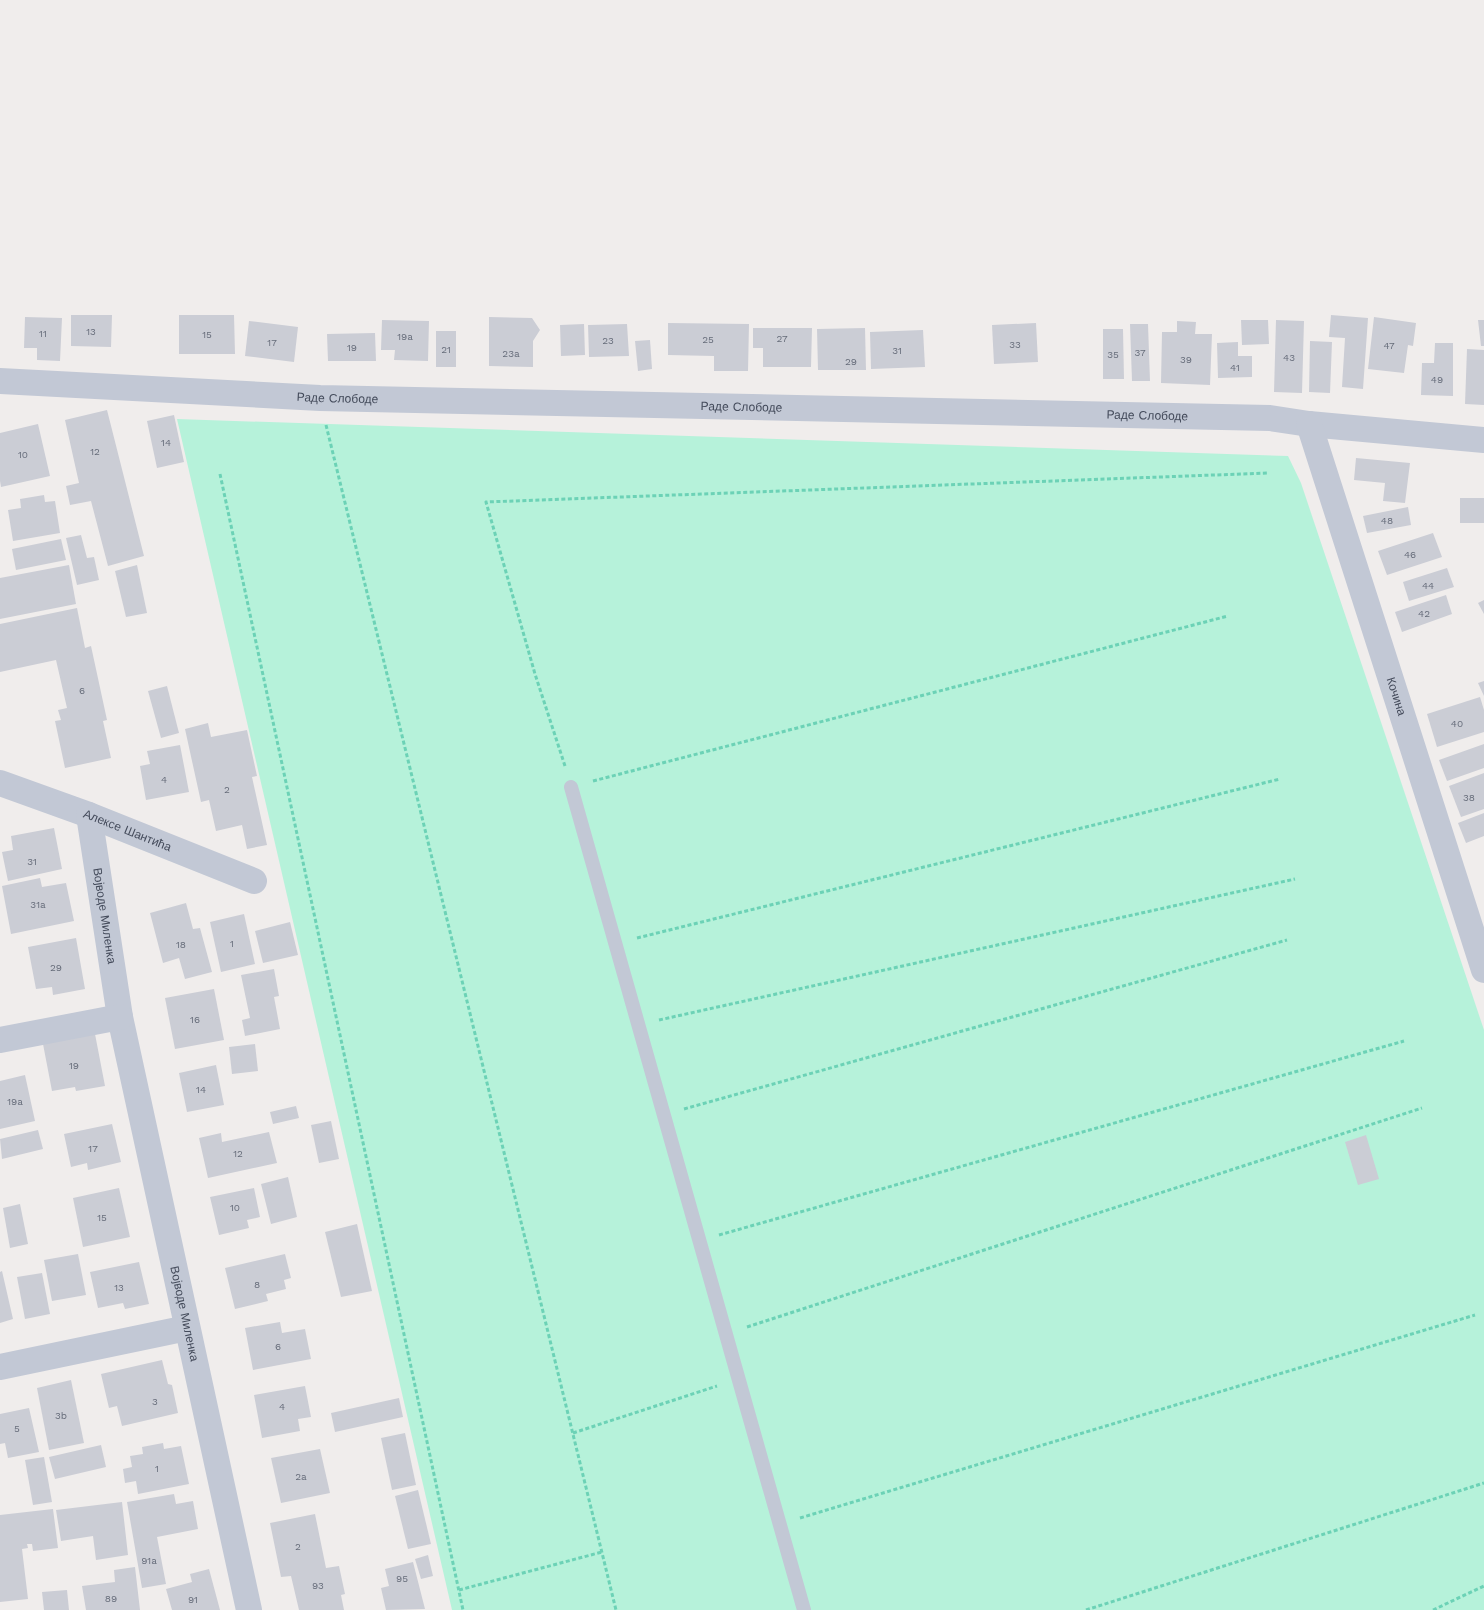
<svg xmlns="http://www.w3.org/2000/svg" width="1484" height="1610" font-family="'Work Sans',sans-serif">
	<rect width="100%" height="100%" fill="#f0edec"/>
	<polygon fill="#b6f2da" points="177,419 1288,456 1301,483 1484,1030 1484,1610 452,1610"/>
	<g fill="#cbcdd5">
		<polygon points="71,315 112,315 111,347 71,346"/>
		<polygon points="179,315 234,315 235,354 179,354"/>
		<polygon points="1331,315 1368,318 1363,389 1342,387 1345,338 1329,337"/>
		<polygon points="25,317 62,318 60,361 37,360 37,348 24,348"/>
		<polygon points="489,317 532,318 540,330 533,341 533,367 489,366"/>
		<polygon points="1374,317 1416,323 1413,346 1408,345 1404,373 1368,369"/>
		<polygon points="382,320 429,321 428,361 394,360 395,350 381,350"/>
		<polygon points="1241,320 1268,320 1269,344 1242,345"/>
		<polygon points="1276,320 1304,321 1302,393 1274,392"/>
		<polygon points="1478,320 1484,320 1484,346 1481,346"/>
		<polygon points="249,321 298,327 294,362 245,356"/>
		<polygon points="1177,321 1196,322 1195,334 1212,334 1210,385 1161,383 1162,332 1177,332"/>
		<polygon points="668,323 749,324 748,371 714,371 714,356 668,355"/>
		<polygon points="1036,323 1038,362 994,364 992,325"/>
		<polygon points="584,324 585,355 561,356 560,325"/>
		<polygon points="627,324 629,356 589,357 588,325"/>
		<polygon points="1130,324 1148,324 1150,381 1132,381"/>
		<polygon points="753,328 812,328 811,367 763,367 763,348 753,348"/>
		<polygon points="865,328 866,370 818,370 817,329"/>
		<polygon points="1103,329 1123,329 1124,379 1103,379"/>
		<polygon points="923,330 925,367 871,369 870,332"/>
		<rect x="436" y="331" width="20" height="36"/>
		<polygon points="375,333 376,361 328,361 327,334"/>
		<polygon points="650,340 652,369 638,371 635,341"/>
		<polygon points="1310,341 1332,342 1330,393 1309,392"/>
		<polygon points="1238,342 1238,356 1252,356 1252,377 1218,378 1217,343"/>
		<polygon points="1435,343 1453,343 1453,396 1421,395 1422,363 1434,363"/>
		<polygon points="1467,349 1484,350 1484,405 1465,404"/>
		<polygon points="107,410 144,556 108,566 91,501 70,505 66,486 79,483 65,420"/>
		<polygon points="174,415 184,462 157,468 147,421"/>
		<polygon points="38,424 50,476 1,487 0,481 0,433"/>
		<polygon points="1356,458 1410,463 1405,503 1383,501 1385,483 1354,480"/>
		<polygon points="44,495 45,502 55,501 60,533 13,541 8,510 21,508 20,499"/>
		<rect x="1460" y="498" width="24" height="25"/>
		<polygon points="1408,507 1411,525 1367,533 1363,516"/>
		<polygon points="1433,533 1442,557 1387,575 1378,551"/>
		<polygon points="81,535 87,558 94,557 99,580 77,585 66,538"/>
		<polygon points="61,539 66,560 16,570 12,549"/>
		<polygon points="69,565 76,604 0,619 0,578"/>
		<polygon points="137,565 147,613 126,617 115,571"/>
		<polygon points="1447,568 1454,587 1409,601 1403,582"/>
		<polygon points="1446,595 1452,614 1402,632 1395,612"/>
		<polygon points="1484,600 1484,614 1478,603"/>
		<polygon points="77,608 85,648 91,646 107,720 103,721 111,758 65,768 55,721 61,720 58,710 67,708 56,660 0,672 0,624"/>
		<polygon points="1484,681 1484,696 1478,683"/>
		<polygon points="167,686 179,733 161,738 148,691"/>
		<polygon points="1480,697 1484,710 1484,732 1437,747 1427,714"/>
		<polygon points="208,723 211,737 247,730 257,776 252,777 267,845 247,849 242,825 216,831 209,800 201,802 185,729"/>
		<polygon points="1484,744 1484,768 1447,781 1439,760"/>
		<polygon points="180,745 189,792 146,800 140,766 150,764 147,751"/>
		<polygon points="1484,773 1484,809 1461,817 1449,786"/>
		<polygon points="1484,813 1484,836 1466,843 1458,823"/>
		<polygon points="54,828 62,869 8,881 2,852 13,850 11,836"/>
		<polygon points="40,878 42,887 66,883 74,921 11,934 2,886"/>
		<polygon points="186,903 193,929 200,928 212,972 185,979 179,958 163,963 150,913"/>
		<polygon points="244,914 255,964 221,972 210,922"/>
		<polygon points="290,922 298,955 263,963 255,931"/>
		<polygon points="76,938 85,989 53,995 52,987 36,989 28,947"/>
		<polygon points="274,969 279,996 274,997 280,1029 245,1036 242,1020 250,1018 241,975"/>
		<polygon points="214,989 224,1040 175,1049 165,998"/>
		<polygon points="95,1034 105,1086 76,1091 75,1087 52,1091 43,1044"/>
		<polygon points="255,1044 258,1071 232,1074 229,1047"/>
		<polygon points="216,1065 224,1105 187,1112 179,1073"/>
		<polygon points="25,1075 35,1121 0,1129 0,1081"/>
		<polygon points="296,1106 299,1118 273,1124 270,1112"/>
		<polygon points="331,1121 339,1159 319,1163 311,1125"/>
		<polygon points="112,1124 121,1162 88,1170 87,1163 71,1167 64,1134"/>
		<polygon points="38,1130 43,1149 2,1159 0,1139"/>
		<polygon points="269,1132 277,1163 208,1178 199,1138 221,1133 222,1142"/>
		<polygon points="1366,1135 1379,1179 1358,1185 1345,1142"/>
		<polygon points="288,1177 297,1217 271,1224 261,1184"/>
		<polygon points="119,1188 130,1237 83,1247 73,1198"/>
		<polygon points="254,1188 260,1217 247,1220 249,1228 219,1235 210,1197"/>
		<polygon points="20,1204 28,1244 10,1248 3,1208"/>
		<polygon points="357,1224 372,1291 341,1297 325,1232"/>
		<polygon points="78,1254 86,1295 52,1301 44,1260"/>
		<polygon points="285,1254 291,1278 284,1280 286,1289 266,1294 268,1301 235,1309 225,1268"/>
		<polygon points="139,1262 149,1304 125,1309 123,1303 98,1308 90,1272"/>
		<polygon points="2,1271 13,1319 0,1323 0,1272"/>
		<polygon points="42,1273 50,1314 25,1319 17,1277"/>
		<polygon points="280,1322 282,1333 305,1329 311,1359 253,1370 245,1328"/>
		<polygon points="162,1360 168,1384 172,1385 178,1413 122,1426 117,1406 109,1408 101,1374"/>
		<polygon points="71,1380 84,1443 49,1450 37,1388"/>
		<polygon points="305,1386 311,1417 298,1419 300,1431 262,1438 254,1395"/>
		<polygon points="399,1398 403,1417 335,1432 331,1413"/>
		<polygon points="29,1408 39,1452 8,1458 5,1443 0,1444 0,1414"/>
		<polygon points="405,1433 416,1485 392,1490 381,1438"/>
		<polygon points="163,1443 164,1449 181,1446 189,1484 138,1494 136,1481 125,1483 123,1469 132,1467 130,1456 143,1454 142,1447"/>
		<polygon points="101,1445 106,1467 55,1479 49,1457"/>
		<polygon points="320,1449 330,1493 281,1503 271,1458"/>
		<polygon points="44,1457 52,1502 33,1505 25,1460"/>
		<polygon points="418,1490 431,1544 408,1549 395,1496"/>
		<polygon points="174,1494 176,1504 193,1501 198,1529 157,1537 166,1584 142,1588 127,1502"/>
		<polygon points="122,1502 128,1555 96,1560 93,1536 61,1541 56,1510"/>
		<polygon points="53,1509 58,1548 33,1551 32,1544 27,1544 28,1548 22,1549 28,1599 0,1602 0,1515"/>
		<polygon points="315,1514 326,1568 339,1566 345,1594 341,1595 344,1610 299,1610 291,1576 281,1577 270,1523"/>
		<polygon points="428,1555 433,1576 421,1579 415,1559"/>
		<polygon points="413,1562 425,1609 386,1610 381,1588 389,1586 385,1569"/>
		<polygon points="135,1567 140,1610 86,1610 82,1586 115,1582 114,1570"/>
		<polygon points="209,1569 220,1610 172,1610 166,1589 192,1582 190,1574"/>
		<polygon points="67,1590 69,1610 44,1610 42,1592"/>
	</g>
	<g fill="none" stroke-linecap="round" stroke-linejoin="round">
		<g stroke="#6cd2b6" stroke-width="3" stroke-dasharray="4 2.5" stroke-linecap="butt">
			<polyline points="326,425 616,1610"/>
			<polyline points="220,474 463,1610"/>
			<polyline points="565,766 535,674 486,502 1268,473"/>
			<polyline points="593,781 1228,616"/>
			<polyline points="637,938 1280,779"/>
			<polyline points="659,1020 1295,879"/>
			<polyline points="684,1109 1287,940"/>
			<polyline points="719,1235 1404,1041"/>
			<polyline points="747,1327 1422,1108"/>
			<polyline points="573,1433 717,1386"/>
			<polyline points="800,1518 1475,1315"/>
			<polyline points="459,1590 602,1552"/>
			<polyline points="1086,1610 1484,1483"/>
			<polyline points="1433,1610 1484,1586"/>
		</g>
		<polyline stroke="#c2c8d5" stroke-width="14" points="571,787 804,1610"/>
		<g stroke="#c2c8d5" stroke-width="26">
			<path id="s1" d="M 0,381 L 320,398 L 1270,418 L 1309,424 L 1484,440"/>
			<path id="s2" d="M 1309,424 L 1484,970"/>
			<path id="s3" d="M 0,783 L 89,815 L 254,881"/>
			<path id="s4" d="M 89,815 L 120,1017 L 249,1610"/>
			<polyline points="0,1040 120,1017"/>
			<polyline points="0,1367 187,1328"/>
		</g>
	</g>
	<g text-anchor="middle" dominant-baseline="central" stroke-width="4" stroke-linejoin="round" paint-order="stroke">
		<g font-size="10" fill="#666c7a">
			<text x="91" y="331">13</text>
			<text x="43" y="333">11</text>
			<text x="207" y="334">15</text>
			<text x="405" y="336">19a</text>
			<text x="782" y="338">27</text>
			<text x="708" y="339">25</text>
			<text x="608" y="340">23</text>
			<text x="272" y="342">17</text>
			<text x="1015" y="344">33</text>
			<text x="1389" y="345">47</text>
			<text x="352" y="347">19</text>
			<text x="446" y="349">21</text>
			<text x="897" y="350">31</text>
			<text x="1140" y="352">37</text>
			<text x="511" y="353">23a</text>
			<text x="1113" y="354">35</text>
			<text x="1289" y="357">43</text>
			<text x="1186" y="359">39</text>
			<text x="851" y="361">29</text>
			<text x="1235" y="367">41</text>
			<text x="1437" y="379">49</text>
			<text x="166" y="442">14</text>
			<text x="95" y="451">12</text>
			<text x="23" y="454">10</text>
			<text x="1387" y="520">48</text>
			<text x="1410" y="554">46</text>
			<text x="1428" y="585">44</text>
			<text x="1424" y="613">42</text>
			<text x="82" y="690">6</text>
			<text x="1457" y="723">40</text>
			<text x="164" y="779">4</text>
			<text x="227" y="789">2</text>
			<text x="1469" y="797">38</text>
			<text x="32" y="861">31</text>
			<text x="38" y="904">31a</text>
			<text x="232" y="943">1</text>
			<text x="181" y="944">18</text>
			<text x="56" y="967">29</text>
			<text x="195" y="1019">16</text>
			<text x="74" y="1065">19</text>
			<text x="201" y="1089">14</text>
			<text x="15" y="1101">19a</text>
			<text x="93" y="1148">17</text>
			<text x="238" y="1153">12</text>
			<text x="235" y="1207">10</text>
			<text x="102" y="1217">15</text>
			<text x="257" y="1284">8</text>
			<text x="119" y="1287">13</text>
			<text x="278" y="1346">6</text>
			<text x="155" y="1401">3</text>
			<text x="282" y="1406">4</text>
			<text x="61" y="1415">3b</text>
			<text x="17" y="1428">5</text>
			<text x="157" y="1468">1</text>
			<text x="301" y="1476">2a</text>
			<text x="298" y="1546">2</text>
			<text x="149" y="1560">91a</text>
			<text x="402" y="1578">95</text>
			<text x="318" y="1585">93</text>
			<text x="111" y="1598">89</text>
			<text x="193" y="1599">91</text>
		</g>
		<g font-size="12" fill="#444b5b" stroke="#fff">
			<text stroke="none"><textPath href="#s1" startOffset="338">Раде Слободе</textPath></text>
			<text stroke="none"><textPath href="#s1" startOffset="742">Раде Слободе</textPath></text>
			<text stroke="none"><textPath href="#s1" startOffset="1148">Раде Слободе</textPath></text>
			<text stroke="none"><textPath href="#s2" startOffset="286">Кочина</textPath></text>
			<text stroke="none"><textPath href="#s3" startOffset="136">Алексе Шантића</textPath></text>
			<text stroke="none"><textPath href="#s4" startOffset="102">Војводе Миленка</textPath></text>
			<text stroke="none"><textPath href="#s4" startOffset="508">Војводе Миленка</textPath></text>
		</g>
	</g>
</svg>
